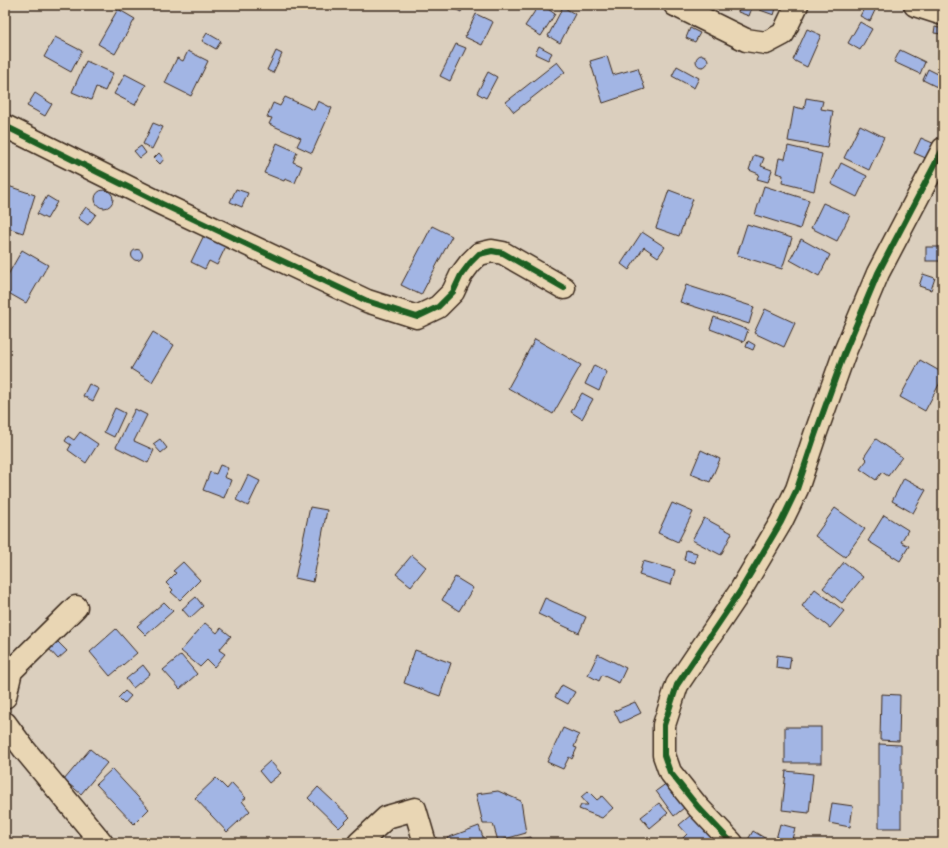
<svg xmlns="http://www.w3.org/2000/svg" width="948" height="848" font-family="Delius,sans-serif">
	<rect width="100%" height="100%" fill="#dbcfbe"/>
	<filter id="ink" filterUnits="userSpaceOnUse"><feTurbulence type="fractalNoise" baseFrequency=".025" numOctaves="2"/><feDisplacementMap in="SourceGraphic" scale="8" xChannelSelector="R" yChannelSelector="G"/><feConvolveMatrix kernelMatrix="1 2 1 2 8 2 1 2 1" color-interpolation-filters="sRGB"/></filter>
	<g filter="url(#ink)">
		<g fill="#a2b5e4" stroke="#3b2a1e">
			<polygon points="447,5 459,5 463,7 461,12"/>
			<polygon points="539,5 542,5 555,14 541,36 525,26"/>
			<polygon points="740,5 753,5 749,16 738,12"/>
			<polygon points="762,5 777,5 774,15 760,10"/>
			<polygon points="866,5 875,5 877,6 870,21 860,16"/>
			<polygon points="563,7 575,14 560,43 548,36"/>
			<polygon points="118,9 135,19 115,54 98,44"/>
			<polygon points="476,14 493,22 482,45 465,37"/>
			<polygon points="860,22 872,29 860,50 848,43"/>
			<polygon points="935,27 943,29 943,31 941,34 934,33"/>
			<polygon points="690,28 700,33 695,42 686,38"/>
			<polygon points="807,29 821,35 807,67 793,60"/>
			<polygon points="207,33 221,41 216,49 202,41"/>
			<polygon points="55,37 82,51 71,72 44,57"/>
			<polygon points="456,44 466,48 450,81 440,76"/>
			<polygon points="539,46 552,53 548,60 535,54"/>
			<polygon points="900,50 925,62 920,74 894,62"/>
			<polygon points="188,51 208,61 191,96 165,83 177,58 183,61"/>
			<polygon points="276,51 282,54 273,73 267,70"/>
			<circle cx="702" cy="61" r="6"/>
			<polygon points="607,56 613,75 638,68 645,89 603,103 590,61"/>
			<polygon points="86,61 113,73 105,91 96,87 91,100 72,92"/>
			<polygon points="557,62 565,72 514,112 506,102"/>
			<polygon points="677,66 699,78 694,88 672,76"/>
			<polygon points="928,69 942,76 943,73 943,90 923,80"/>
			<polygon points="488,72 497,77 486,98 477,93"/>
			<polygon points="125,74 146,85 135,105 114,94"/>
			<polygon points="35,93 52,104 45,116 27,106"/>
			<polygon points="285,97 314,110 318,101 332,108 312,153 297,146 301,138 269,124 272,118 267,117 273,103 280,106"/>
			<polygon points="806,98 823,101 821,109 833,111 827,148 788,141 794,107 804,109"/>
			<polygon points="153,123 163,127 152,149 143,144"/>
			<polygon points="860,125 884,137 869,170 844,158"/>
			<polygon points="921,138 935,144 928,159 914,153"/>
			<polygon points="277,143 297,152 293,162 302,166 295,183 285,179 284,181 264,173"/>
			<polygon points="141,146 146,153 140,158 134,151"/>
			<polygon points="788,146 822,154 814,191 782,183 783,175 776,173 779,158 785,159"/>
			<polygon points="159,153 164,159 160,164 154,158"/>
			<polygon points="754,155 764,158 761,166 772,170 768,182 757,179 759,174 749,170"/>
			<polygon points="841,163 867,176 857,197 831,184"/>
			<polygon points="5,185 35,195 23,233 5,227"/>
			<polygon points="764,186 809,200 800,229 755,215"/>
			<polygon points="236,189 248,193 242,207 230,202"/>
			<polygon points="669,190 693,199 679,236 656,228"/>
			<circle cx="104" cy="199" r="9"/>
			<polygon points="47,196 57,202 47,219 37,214"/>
			<polygon points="823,203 850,215 837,241 811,228"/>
			<polygon points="86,207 96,214 88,225 78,218"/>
			<polygon points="747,224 792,238 782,269 737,255"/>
			<polygon points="432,226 452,236 421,295 401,285"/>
			<polygon points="642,232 665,247 658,257 644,247 629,270 621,264"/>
			<polygon points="205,233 227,244 217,265 209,261 205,269 191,262"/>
			<polygon points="801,239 830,255 819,276 790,260"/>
			<rect x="926" y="247" width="17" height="14"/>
			<circle cx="137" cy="255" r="5.5"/>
			<polygon points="22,250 48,265 26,303 5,291 5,280"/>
			<polygon points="923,274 935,278 931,290 919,286"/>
			<polygon points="686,285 754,307 749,324 680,302"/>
			<polygon points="765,309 795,323 784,347 754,333"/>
			<polygon points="714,317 748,330 744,342 710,329"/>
			<polygon points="153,332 174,345 152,382 131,369"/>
			<polygon points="535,339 581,365 553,414 508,388"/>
			<polygon points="748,341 755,345 753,350 746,347"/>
			<polygon points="920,360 943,373 943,377 925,411 900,397"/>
			<polygon points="594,365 607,372 599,391 585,384"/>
			<polygon points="89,384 99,389 93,401 83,396"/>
			<polygon points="582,393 593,399 582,419 571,412"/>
			<polygon points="115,408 125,413 114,437 104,432"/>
			<polygon points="135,409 147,415 134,441 154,450 148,463 116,447"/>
			<polygon points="80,432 98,444 86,463 68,450 71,445 65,441 68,436 74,440"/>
			<polygon points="160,439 167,448 161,453 153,444"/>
			<polygon points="876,439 902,457 888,476 882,472 876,480 860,469 867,460 864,457"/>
			<polygon points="701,450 720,459 710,482 691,474"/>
			<polygon points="220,465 228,468 224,477 231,480 224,498 203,490 210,472 216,474"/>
			<polygon points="248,475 260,481 248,506 236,500"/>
			<polygon points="904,478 926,490 913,513 892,501"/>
			<polygon points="672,503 693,512 678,542 658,533"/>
			<polygon points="310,507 327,510 313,582 295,578"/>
			<polygon points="835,508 865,529 845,557 815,536"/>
			<polygon points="884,515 908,530 901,542 909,546 900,561 868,541"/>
			<polygon points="704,518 732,533 721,555 692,540"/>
			<polygon points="686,550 697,553 695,563 684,560"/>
			<polygon points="412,555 426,567 411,586 396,574"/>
			<polygon points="643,561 675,570 671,585 639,575"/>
			<polygon points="183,562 200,580 180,600 171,592 173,590 166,583 176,573 173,571"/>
			<polygon points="844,562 863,577 842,603 823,588"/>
			<polygon points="455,577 473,588 459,611 442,600"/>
			<polygon points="815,589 844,611 830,628 802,606"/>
			<polygon points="196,597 203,606 190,618 182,609"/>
			<polygon points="545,598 586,617 579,633 538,614"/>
			<polygon points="164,602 173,611 146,635 137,626"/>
			<polygon points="205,623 217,633 221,628 231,636 219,650 225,654 214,667 207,660 200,667 181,651"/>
			<polygon points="116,629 137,653 110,676 90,652"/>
			<polygon points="57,641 67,651 58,659 49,649"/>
			<polygon points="415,650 451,663 440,696 404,683"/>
			<polygon points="598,654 626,668 619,683 602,675 599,681 588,675"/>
			<polygon points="181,655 197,674 180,689 163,670"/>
			<polygon points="777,655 791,657 789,670 776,668"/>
			<polygon points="143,665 150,674 133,688 126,679"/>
			<polygon points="562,685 575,692 568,704 555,697"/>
			<polygon points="125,691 131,696 124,704 118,698"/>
			<polygon points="881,694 900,695 899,741 880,740"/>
			<polygon points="635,702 641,713 620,723 614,711"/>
			<rect x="785" y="727" width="36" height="36"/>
			<polygon points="563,728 579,735 574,747 577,748 572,759 569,757 563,769 547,762"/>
			<polygon points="879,744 901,745 901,828 879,828"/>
			<polygon points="90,749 107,763 81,794 64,780"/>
			<polygon points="270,761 281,773 269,783 259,771"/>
			<polygon points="112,769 149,809 134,824 96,784"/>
			<polygon points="786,771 813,774 809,813 782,810"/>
			<polygon points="216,778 227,789 232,783 246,798 242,801 250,811 227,832 195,798"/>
			<polygon points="671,780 689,804 674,816 656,791"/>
			<polygon points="318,787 350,817 339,828 308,798"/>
			<polygon points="498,791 521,801 526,833 498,841 493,824 483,824 476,794"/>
			<polygon points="588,791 597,800 602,796 613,808 602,818 579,809 581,805 588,805 581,797"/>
			<polygon points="659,803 668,813 650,828 641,817"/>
			<polygon points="832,803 853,806 850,827 829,823"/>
			<polygon points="697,810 721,837 715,843 684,843 681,840 687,834 679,825"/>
			<polygon points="780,824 795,828 791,843 775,843"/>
			<polygon points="479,826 485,843 449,843 447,838"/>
			<polygon points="753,831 773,843 746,843"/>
			<polygon points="531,837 532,843 508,843 508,841"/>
			<rect x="876" y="839" width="36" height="4"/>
		</g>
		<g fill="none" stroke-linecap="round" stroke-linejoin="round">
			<g stroke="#3b2a1e" stroke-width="25">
				<g id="minor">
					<polyline points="675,5 746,40 766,43 783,34 797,5"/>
					<polyline points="915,5 943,14"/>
					<polyline points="5,126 162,204 367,301 417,317 438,307 453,292 461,275 470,263 479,254 492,251 503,253 564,288"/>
					<polyline points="5,697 11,671 76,607"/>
					<polyline points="5,723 24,749 102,843"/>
					<polyline points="359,843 387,817 415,809 425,843"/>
					<polyline points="732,843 698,807 670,772 664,755 664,725 677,685 739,593 781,522 797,489 815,435 844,354 878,273 943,149"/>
				</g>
			</g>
			<use href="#minor" stroke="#e9d6b4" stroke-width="22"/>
			<g stroke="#e9d6b4" stroke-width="8">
				<g id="cycleway">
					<polyline points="5,126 162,204 367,301 417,317 438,307 453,292 461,275 470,263 479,254 492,251 503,253 564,288"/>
					<polyline points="732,843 698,807 670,772 664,755 664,725 677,685 739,593 781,522 797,489 815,435 844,354 878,273 943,149"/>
				</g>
			</g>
			<use href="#cycleway" stroke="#1b5e20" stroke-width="6"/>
		</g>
	</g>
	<rect width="948" height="848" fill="none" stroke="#e9d6b4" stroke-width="20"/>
	<rect x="10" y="10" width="928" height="828" fill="none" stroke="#3b2a1e" stroke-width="1.5" filter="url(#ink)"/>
</svg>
